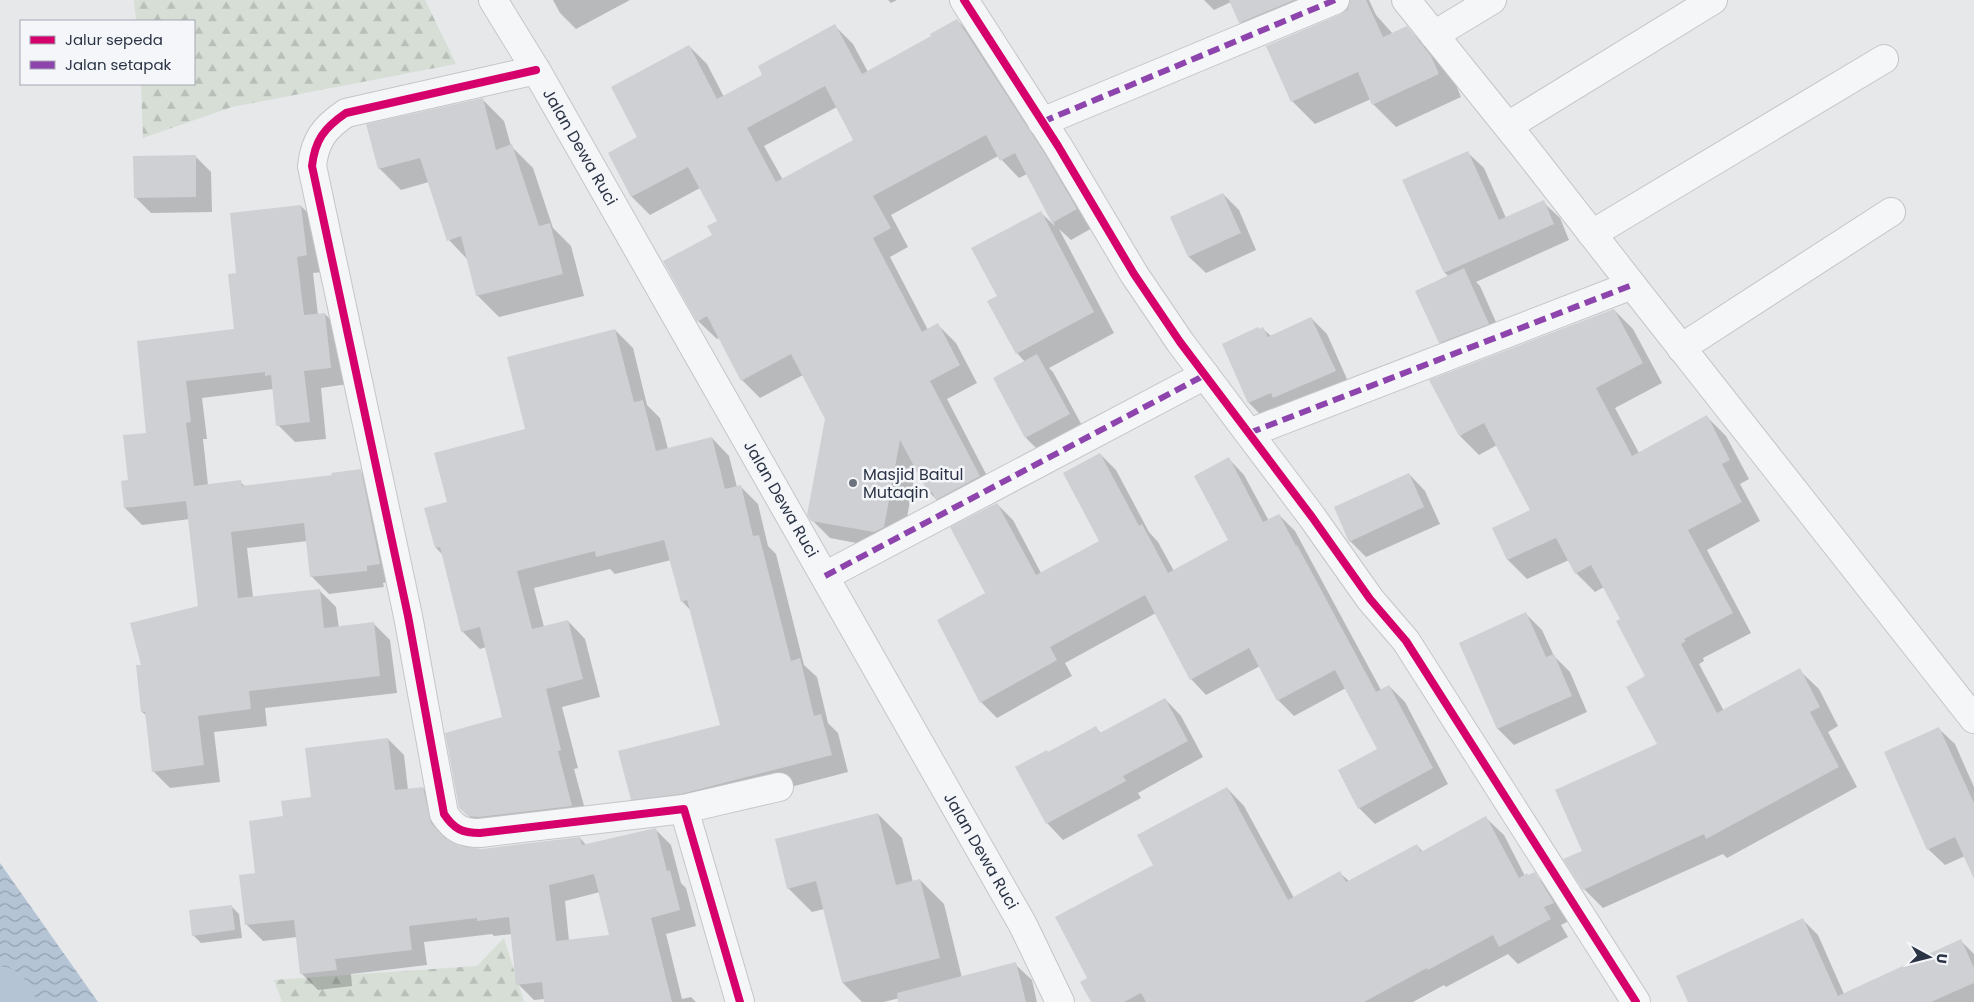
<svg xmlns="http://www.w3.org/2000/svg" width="1974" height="1002" font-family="Poppins,sans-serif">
	<defs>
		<pattern id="forest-firs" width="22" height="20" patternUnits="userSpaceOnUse" patternTransform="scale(1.25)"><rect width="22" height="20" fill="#d6ded6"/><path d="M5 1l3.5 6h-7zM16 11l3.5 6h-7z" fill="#b8bfb9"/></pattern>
		<pattern id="water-waves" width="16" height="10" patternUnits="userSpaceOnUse" patternTransform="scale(1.25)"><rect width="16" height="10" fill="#b4c4d5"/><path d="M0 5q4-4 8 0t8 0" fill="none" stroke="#93a0af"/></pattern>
	</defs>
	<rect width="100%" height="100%" fill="#e6e8ea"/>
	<g fill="url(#forest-firs)">
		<polygon points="134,0 425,0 456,64 232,107 143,138 141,84 194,84 194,21 136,21"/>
		<polygon points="504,938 524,1002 282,1002 274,980 477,966"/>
	</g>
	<polygon fill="url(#water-waves)" points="0,863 98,1002 15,1002 0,981"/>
	<g fill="#0003" fill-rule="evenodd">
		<polygon points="553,0 630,0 576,29 560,13"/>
		<polygon points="888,0 897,0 891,3"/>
		<polygon points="1204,0 1369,0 1376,15 1393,34 1407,28 1430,51 1454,80 1461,97 1396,127 1373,104 1371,99 1315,124 1293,102 1268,46 1342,15 1348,10 1263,45 1240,22 1231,2 1214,10"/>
		<path d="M 957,20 L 975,38 L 1094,227 L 1071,240 L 1059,229 L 1114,333 L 1049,368 L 1053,372 L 1085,431 L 1042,454 L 1026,438 L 1025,362 L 1017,353 L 998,296 L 1041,213 L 1055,226 L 1027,174 L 1019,178 L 998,156 L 891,215 L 908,247 L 890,257 L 928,330 L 938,325 L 956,343 L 977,383 L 947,399 L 997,495 L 948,511 L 930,493 L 916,468 L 902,545 L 893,550 L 830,538 L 812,520 L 827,418 L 803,375 L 760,398 L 742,380 L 720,337 L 717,339 L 698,321 L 714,235 L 718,221 L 700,188 L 650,215 L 632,197 L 609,154 L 639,138 L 689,46 L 707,64 L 724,97 L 764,75 L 835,26 L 853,44 L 868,72 L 933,37 ZM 837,107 L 855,141 L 783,180 L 764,146 Z"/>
		<polygon points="482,99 504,121 511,146 533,168 553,228 571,246 584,296 499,317 477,295 468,260 449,240 429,182 401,190 379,168"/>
		<polygon points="1467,152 1484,168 1506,218 1543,202 1560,218 1569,240 1476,282 1480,286 1504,340 1456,358 1440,342 1449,277 1445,273 1404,181"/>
		<polygon points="195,156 211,172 212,212 151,213 135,197"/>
		<polygon points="1223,194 1239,210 1256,250 1206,273 1189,257 1172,217"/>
		<polygon points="301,206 318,223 323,272 313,273 318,315 325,314 342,331 348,384 321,388 326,439 295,442 278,425 273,389 202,398 207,439 203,439 208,485 240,482 246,487 333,477 360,471 377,488 396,580 383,583 384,587 329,594 312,577 308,541 247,548 253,597 319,590 336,607 339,628 373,623 390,640 397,693 265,708 267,726 214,732 220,782 170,788 153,771 147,716 142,712 143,666 199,606 190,519 142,525 125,508 129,481 148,434 139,342 236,330 238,274"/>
		<polygon points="1614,310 1633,329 1662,383 1615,408 1639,453 1707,417 1726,436 1749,479 1740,484 1760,521 1707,550 1751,633 1703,658 1704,661 1699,664 1724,711 1799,670 1819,689 1838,726 1828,732 1857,787 1727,858 1723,854 1603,908 1584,889 1584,851 1659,745 1647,676 1622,620 1604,587 1595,592 1576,573 1569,560 1527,579 1508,560 1494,528 1532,511 1497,445 1479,455 1460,436"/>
		<polygon points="1311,318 1327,334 1351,388 1265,419 1249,403 1223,344 1263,329 1271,336"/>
		<polygon points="615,330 633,348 647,405 660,418 668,449 712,438 729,456 737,487 740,486 758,504 768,546 776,554 804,665 817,677 828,723 838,733 848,772 699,811 649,816 632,799 722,726 691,611 682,601 671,560 615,574 610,569 534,588 544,627 568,621 585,639 600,697 562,707 578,768 574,769 589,824 485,832 460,807 504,718 486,647 480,649 462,631 443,555 436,548 426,509 449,503 526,430"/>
		<polygon points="1100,454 1116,470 1149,532 1158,542 1174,571 1230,540 1229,459 1244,475 1269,521 1279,515 1295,531 1381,690 1389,686 1405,702 1448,784 1375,824 1359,808 1379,749 1346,688 1294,716 1278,700 1260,666 1206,695 1191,679 1156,613 1065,663 1072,676 997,718 981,702 987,593 997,504 1013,520 1041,573 1101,542"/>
		<polygon points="1409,474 1425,491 1440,524 1366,557 1350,541"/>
		<polygon points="1526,614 1542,630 1554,656 1570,672 1587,712 1514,745 1498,729 1460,643"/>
		<polygon points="1165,699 1181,716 1203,757 1138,793 1141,798 1063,840 1047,823 1049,753 1096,728 1102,734"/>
		<polygon points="1938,728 1955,744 1974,787 1974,875 1965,856 1945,865 1928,849"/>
		<path d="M 388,739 L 404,755 L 408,790 L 423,788 L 439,804 L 447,840 L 457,847 L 482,850 L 580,838 L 587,846 L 655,829 L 671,845 L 681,883 L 686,888 L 696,926 L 666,934 L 682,999 L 691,997 L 696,1002 L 546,1002 L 545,999 L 534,1000 L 518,984 L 512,934 L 494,936 L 492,934 L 424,942 L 427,965 L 351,974 L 352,986 L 318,990 L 302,974 L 297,937 L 263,941 L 247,925 L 257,874 L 284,817 L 313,798 ZM 600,892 L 611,936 L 569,941 L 565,901 Z"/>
		<polygon points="1227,788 1244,806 1294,898 1340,873 1349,881 1417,845 1423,852 1486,818 1504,835 1525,876 1528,877 1534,874 1552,891 1571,920 1561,925 1568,937 1518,964 1508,954 1446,987 1444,985 1413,1002 1092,1002 1089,979 1155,865"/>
		<polygon points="878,814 902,838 913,882 920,880 944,904 962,978 1015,964 1032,980 1037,1002 939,1002 935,989 884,1002 862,1002 843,983 824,909 812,912 788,888"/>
		<polygon points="231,906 239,914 242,938 201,943 193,935"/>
		<polygon points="1803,920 1818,935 1844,994 1961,941 1974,954 1974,1002 1689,1002"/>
	</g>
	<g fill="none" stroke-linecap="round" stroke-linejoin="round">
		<polyline stroke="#b4c4d5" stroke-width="59" points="0,996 6,1002"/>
	</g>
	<g fill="#ced0d3" fill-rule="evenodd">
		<polygon points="1229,0 1294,0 1239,23"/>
		<polygon points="1350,0 1366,0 1383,37 1407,26 1431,56 1439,74 1372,105 1358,72 1291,102 1266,46 1341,14 1348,9"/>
		<path d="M 957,19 L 1045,154 L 1077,209 L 1052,223 L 1015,153 L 1000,161 L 986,135 L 873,196 L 891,228 L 873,238 L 922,332 L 938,323 L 960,365 L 930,381 L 980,476 L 936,500 L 932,492 L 929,494 L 900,440 L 884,527 L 874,532 L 811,521 L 807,515 L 825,419 L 791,354 L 741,381 L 707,316 L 697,322 L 663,261 L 712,235 L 707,226 L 717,221 L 688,167 L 631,197 L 608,153 L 637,137 L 611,87 L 689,45 L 717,99 L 762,75 L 758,66 L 835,24 L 862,74 L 931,36 L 930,34 ZM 825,86 L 853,140 L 776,182 L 747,128 Z"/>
		<polygon points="483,98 496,150 512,144 539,226 550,223 563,274 476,296 461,236 447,241 420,158 378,169 366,124"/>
		<polygon points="1468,151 1499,220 1544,200 1554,224 1444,273 1402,180"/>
		<polygon points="196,155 196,197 134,198 133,156"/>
		<polygon points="1223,193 1241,233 1188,257 1170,217"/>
		<polygon points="301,205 307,255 297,257 304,315 325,313 331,368 304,371 310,422 276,426 271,375 265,376 265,372 186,381 191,422 186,423 194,486 241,480 242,486 332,475 331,473 361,469 380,564 367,566 367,571 310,577 304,523 231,532 238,598 320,589 324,628 374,622 380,676 249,691 251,709 198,716 204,765 152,772 145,712 141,712 136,665 141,665 130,623 198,606 186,501 124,508 121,481 128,480 123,435 146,433 137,341 234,329 228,274 236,273 230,213"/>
		<polygon points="1041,211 1094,312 1016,354 987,301 997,296 971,248"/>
		<polygon points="1464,268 1489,324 1439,343 1415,291"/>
		<polygon points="1614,309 1643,363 1596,388 1632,456 1707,415 1730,460 1722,464 1742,502 1688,530 1733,613 1684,639 1686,641 1681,644 1717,713 1800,668 1820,707 1810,712 1839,767 1706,839 1704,834 1583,890 1563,859 1582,851 1555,790 1657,744 1626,687 1645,676 1616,621 1620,619 1591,565 1575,574 1556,538 1507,560 1492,528 1530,510 1484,423 1459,436 1429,380"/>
		<polygon points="1311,317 1336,371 1273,398 1271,393 1248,403 1222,344 1258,327 1259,329 1263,327 1268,337"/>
		<polygon points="615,329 634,402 643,400 656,451 712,437 725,489 741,485 753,536 759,535 791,661 800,658 814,716 821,714 832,755 681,794 631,800 618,751 720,725 687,600 681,602 664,540 596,557 595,551 517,571 532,629 568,620 583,679 546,689 561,750 558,751 572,806 479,817 468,816 459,808 445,733 502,717 480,627 461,632 440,547 435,548 424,508 447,502 434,453 525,429 507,357"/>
		<polygon points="1037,354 1070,414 1025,438 993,378"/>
		<polygon points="1100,453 1139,526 1142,524 1168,573 1228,540 1194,476 1229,457 1263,522 1279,514 1296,546 1297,545 1376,692 1389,685 1433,768 1358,809 1338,770 1377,749 1335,670 1277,701 1249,648 1190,680 1145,595 1050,647 1057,660 980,703 937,620 985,593 950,527 997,503 1036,575 1099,541 1063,473"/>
		<polygon points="1409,473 1424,507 1349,542 1334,507"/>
		<polygon points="1526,612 1546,657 1554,654 1572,696 1497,729 1459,643"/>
		<polygon points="1165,698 1188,741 1123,776 1126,781 1046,824 1015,767 1047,750 1048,752 1096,726 1100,733"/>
		<polygon points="1939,727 1974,803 1974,879 1955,837 1927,850 1884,752"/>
		<path d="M 388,738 L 395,790 L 423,787 L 431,823 L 445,838 L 457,845 L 482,849 L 580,837 L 582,845 L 656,828 L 667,871 L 670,870 L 680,910 L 651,918 L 672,1002 L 544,1002 L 542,982 L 516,985 L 509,917 L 477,921 L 477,918 L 409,926 L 412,950 L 335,959 L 337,970 L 300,974 L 294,920 L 245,925 L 239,875 L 255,873 L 249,821 L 283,816 L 281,801 L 311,797 L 305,748 ZM 594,874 L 609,935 L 556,941 L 549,885 Z"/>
		<polygon points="1227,787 1288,900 1340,871 1346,882 1417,844 1421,852 1486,816 1519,878 1527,873 1528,875 1535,872 1554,903 1544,907 1551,919 1499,947 1493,935 1428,970 1427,968 1364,1002 1146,1002 1141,993 1124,1002 1091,1002 1080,982 1087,978 1055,917 1153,865 1137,835"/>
		<polygon points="878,813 896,885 920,879 940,958 842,983 816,881 787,889 775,839"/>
		<polygon points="232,905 235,930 192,936 189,910"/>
		<polygon points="1803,918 1838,996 1961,939 1974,968 1974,983 1931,1002 1688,1002 1676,976"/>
		<polygon points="1016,962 1026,1002 898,1002 897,993"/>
	</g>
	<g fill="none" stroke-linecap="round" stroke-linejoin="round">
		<g stroke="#c4c6c8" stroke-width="30">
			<g id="minor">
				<polyline points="493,0 536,70 1023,925 1060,1002"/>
				<polyline points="964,0 1058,146 1134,274 1180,342 1312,517 1370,599 1406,641 1636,1002"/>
				<polyline points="1406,0 1522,144 1632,285 1974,719"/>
				<polyline points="1434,35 1492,0"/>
				<path d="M 536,70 L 346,113 C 324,128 315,140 312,166 L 408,616 L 444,814 C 454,829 462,833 480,833 L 684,809 L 740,1002"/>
				<polyline points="1042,122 1335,0"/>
				<polyline points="1508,126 1713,0"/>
				<polyline points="1592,234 1884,59"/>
				<polyline points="1681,348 1891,212"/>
				<polyline points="1249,433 1632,285"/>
				<polyline points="825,576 1205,375"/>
				<polyline points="684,809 779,787"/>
			</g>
		</g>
		<use href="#minor" stroke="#f5f6f7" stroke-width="28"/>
		<g stroke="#8e44ad" stroke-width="6" stroke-dasharray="12 6" stroke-linecap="butt">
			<polyline points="1042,122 1335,0"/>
			<polyline points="1249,433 1632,285"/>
			<polyline points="825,576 1205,375"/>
		</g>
		<g stroke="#f4f6f9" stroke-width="11">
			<g id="cycleway">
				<polyline points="964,0 1058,146 1134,274 1180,342 1312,517 1370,599 1406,641 1636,1002"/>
				<path d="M 536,70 L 346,113 C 324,128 315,140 312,166 L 408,616 L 444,814 C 454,829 462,833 480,833 L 684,809 L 740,1002"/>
			</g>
		</g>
		<use href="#cycleway" stroke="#d6006c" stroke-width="8"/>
	</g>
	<circle fill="#6c737f" stroke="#f4f6f9" stroke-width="2" cx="853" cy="483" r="5"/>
	<g text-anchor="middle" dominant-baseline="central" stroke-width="5" stroke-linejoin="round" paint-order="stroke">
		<g font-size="16" fill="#2b3445" stroke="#f4f6f9">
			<text transform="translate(580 147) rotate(60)">Jalan Dewa Ruci</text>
			<text transform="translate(781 499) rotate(60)">Jalan Dewa Ruci</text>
			<text transform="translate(981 851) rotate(60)">Jalan Dewa Ruci</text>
		</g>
		<g font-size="16" fill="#2b3445" stroke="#f4f6f9" text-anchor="start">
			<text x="863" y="474">Masjid Baitul<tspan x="863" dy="18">Mutaqin</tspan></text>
		</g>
	</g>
	<rect x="20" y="20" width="175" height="65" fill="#f4f6f9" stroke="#a4a8b1"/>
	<rect x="30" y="36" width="25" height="8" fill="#d6006c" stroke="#a4a8b1"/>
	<text x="65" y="45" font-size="15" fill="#2b3445">Jalur sepeda</text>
	<rect x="30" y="61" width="25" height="8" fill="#8e44ad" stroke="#a4a8b1"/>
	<text x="65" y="70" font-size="15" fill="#2b3445">Jalan setapak</text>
	<g transform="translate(1929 957) rotate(97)" stroke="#f4f6f9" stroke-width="4" paint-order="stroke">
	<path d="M0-4L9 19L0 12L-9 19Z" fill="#2b3445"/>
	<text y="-8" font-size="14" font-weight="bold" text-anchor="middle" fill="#2b3445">U</text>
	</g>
</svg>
